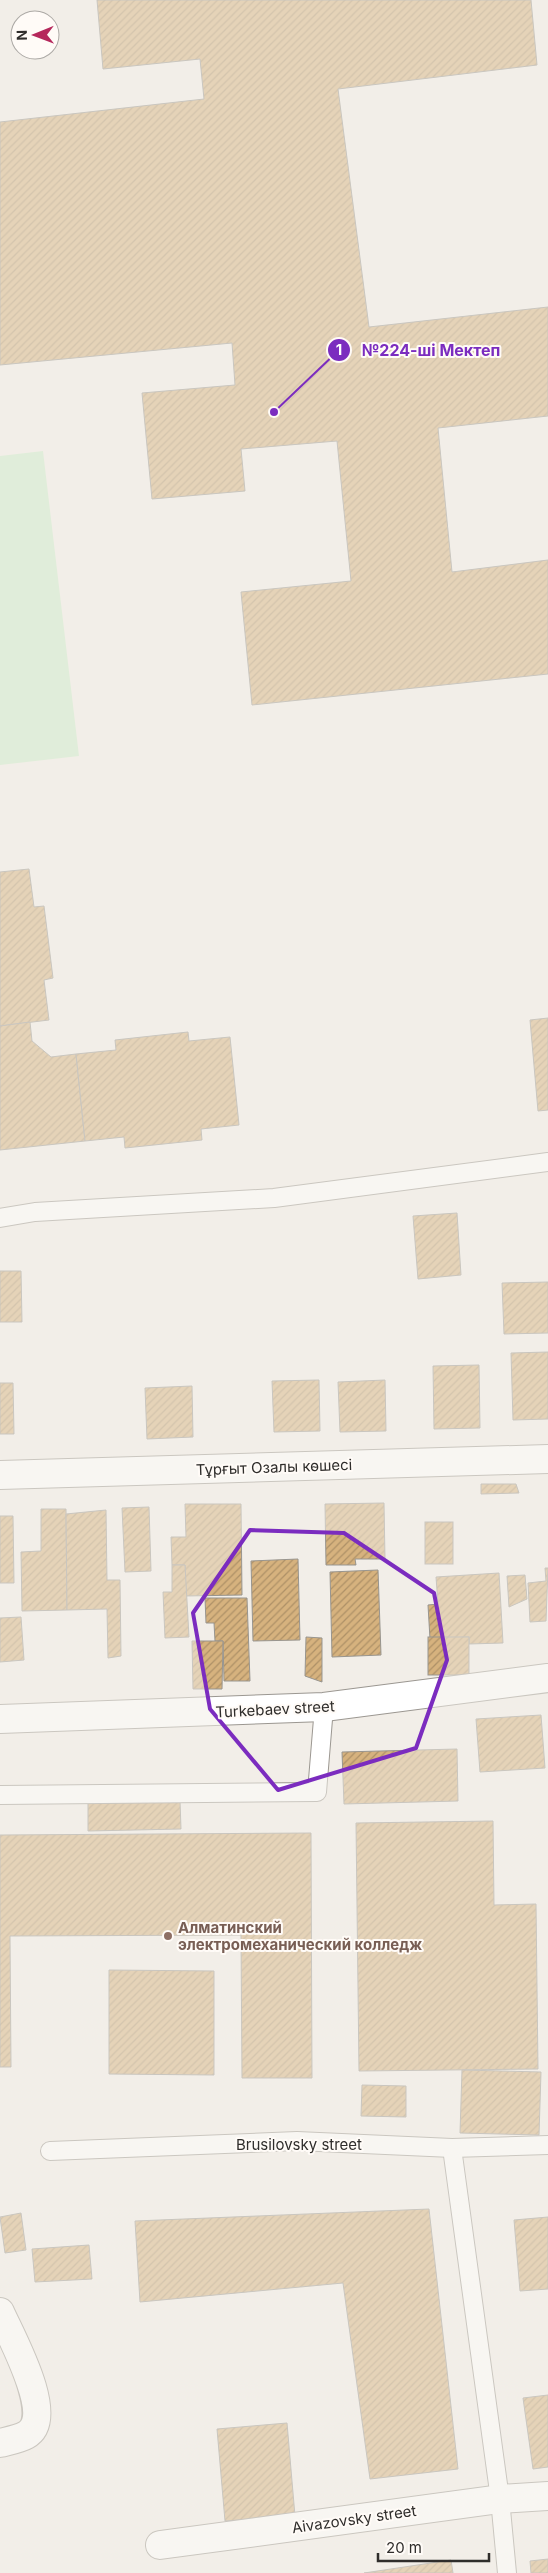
<svg xmlns="http://www.w3.org/2000/svg" width="548" height="2573" font-family="Inter,sans-serif">
	<defs>
		<pattern id="building-hatch" width="6" height="6" patternUnits="userSpaceOnUse" patternTransform="scale(1.25)"><rect width="6" height="6" fill="#d6b27e"/><path d="M-1 1l2-2M0 6l6-6M5 7l2-2" fill="none" stroke="#ae9167"/></pattern>
	</defs>
	<rect width="100%" height="100%" fill="#f2eee8"/>
	<polygon fill="#cbecca" points="43,451 79,756 0,765 0,456"/>
	<g fill="url(#building-hatch)" stroke="#98958f">
		<polygon points="97,0 531,0 537,65 338,89 369,327 548,307 548,416 438,428 452,572 548,560 548,674 252,705 241,592 351,581 337,441 241,449 245,491 152,499 142,393 235,385 232,343 0,365 0,122 204,99 200,59 103,69"/>
		<polygon points="29,869 34,907 44,906 53,978 44,980 49,1020 0,1026 0,872"/>
		<polygon points="548,1018 548,1110 538,1111 530,1020"/>
		<polygon points="30,1022 32,1041 51,1057 76,1054 85,1141 0,1150 0,1026"/>
		<polygon points="188,1032 189,1041 230,1037 239,1125 201,1129 202,1140 125,1148 124,1137 85,1141 76,1054 116,1050 115,1040"/>
		<polygon points="457,1213 461,1275 418,1279 413,1216"/>
		<polygon points="0,1271 21,1271 22,1322 0,1322"/>
		<polygon points="548,1282 548,1333 504,1334 502,1283"/>
		<polygon points="548,1352 548,1419 513,1420 511,1353"/>
		<polygon points="479,1365 480,1428 434,1429 433,1366"/>
		<polygon points="319,1380 320,1431 274,1432 272,1381"/>
		<polygon points="385,1380 386,1431 340,1432 338,1382"/>
		<polygon points="0,1383 13,1383 14,1434 0,1434"/>
		<polygon points="192,1386 193,1437 147,1439 145,1388"/>
		<polygon points="481,1484 516,1484 519,1493 481,1494"/>
		<polygon points="384,1503 385,1559 355,1559 356,1565 326,1565 325,1504"/>
		<polygon points="185,1504 241,1504 242,1595 186,1596 185,1565 172,1565 171,1537 186,1537"/>
		<polygon points="149,1507 151,1571 125,1572 122,1508"/>
		<polygon points="41,1509 66,1509 67,1610 22,1611 21,1552 41,1551"/>
		<polygon points="106,1510 107,1580 120,1580 121,1656 108,1658 107,1609 67,1610 66,1514"/>
		<polygon points="0,1516 13,1516 14,1583 0,1583"/>
		<rect x="425" y="1522" width="28" height="42"/>
		<polygon points="298,1559 300,1640 253,1641 251,1561"/>
		<polygon points="172,1565 185,1565 189,1637 165,1638 163,1592 172,1592"/>
		<polygon points="545,1568 548,1568 546,1621 530,1622 528,1583 546,1581"/>
		<polygon points="378,1570 381,1655 332,1657 330,1572"/>
		<polygon points="499,1573 503,1643 469,1644 469,1637 430,1639 428,1605 438,1604 436,1577"/>
		<polygon points="525,1575 527,1599 509,1607 507,1576"/>
		<polygon points="205,1598 247,1598 250,1681 224,1681 223,1641 215,1641 214,1623 206,1623"/>
		<polygon points="21,1617 24,1660 0,1662 0,1618"/>
		<polygon points="306,1637 322,1638 322,1682 305,1676"/>
		<rect x="428" y="1637" width="41" height="38"/>
		<polygon points="192,1641 223,1641 222,1689 193,1689"/>
		<polygon points="541,1715 545,1768 480,1772 476,1719"/>
		<polygon points="457,1749 458,1801 344,1804 342,1752"/>
		<polygon points="180,1801 181,1829 88,1831 88,1802"/>
		<polygon points="493,1821 494,1905 536,1904 538,2069 359,2071 356,1823"/>
		<polygon points="311,1833 312,2078 242,2078 241,1935 10,1936 11,2067 0,2067 0,1835"/>
		<polygon points="109,1970 214,1971 214,2075 109,2074"/>
		<polygon points="462,2070 541,2072 539,2135 460,2133"/>
		<polygon points="362,2085 406,2086 406,2117 361,2116"/>
		<polygon points="429,2209 458,2469 370,2479 343,2283 140,2302 135,2221"/>
		<polygon points="21,2213 26,2250 5,2253 0,2217"/>
		<polygon points="548,2217 548,2289 520,2291 514,2220"/>
		<polygon points="89,2245 92,2279 35,2282 32,2249"/>
		<polygon points="548,2395 548,2467 533,2469 523,2398"/>
		<polygon points="287,2423 295,2516 225,2521 217,2429"/>
		<polygon points="548,2559 548,2573 531,2573 530,2561"/>
		<polygon points="451,2560 453,2573 364,2573"/>
	</g>
	<g fill="none" stroke-linecap="round" stroke-linejoin="round">
		<g stroke="#9b9791" stroke-width="20">
			<g id="service">
				<polyline points="0,1218 35,1212 274,1198 548,1162"/>
				<polyline points="0,1795 317,1792 324,1707"/>
				<polyline points="452,2148 500,2499 507,2573"/>
				<polyline points="50,2151 297,2141 452,2148 548,2145"/>
			</g>
		</g>
		<g stroke="#9b9791" stroke-width="30">
			<g id="minor">
				<polyline points="0,1475 548,1459"/>
				<polyline points="0,1719 324,1707 548,1678"/>
				<path d="M 0,2312 C 10,2335 57,2418 26,2435 C 19,2439 8,2441 0,2443"/>
				<polyline points="160,2545 500,2499 548,2496"/>
			</g>
		</g>
		<use href="#service" stroke="#fff" stroke-width="18"/>
		<use href="#minor" stroke="#fff" stroke-width="28"/>
	</g>
	<path d="M0 0H548V2573H0ZM 250,1530 L 344,1533 L 434,1593 L 447,1660 L 416,1748 L 278,1790 L 210,1709 L 193,1613 Z" fill="#f2eee8" fill-opacity=".55" fill-rule="evenodd"/>
	<path fill="none" stroke="#7b2cbf" stroke-width="4" stroke-linejoin="round" d="M 250,1530 L 344,1533 L 434,1593 L 447,1660 L 416,1748 L 278,1790 L 210,1709 L 193,1613 Z"/>
	<circle fill="#8d6e63" stroke="#fffbf7" stroke-width="2" cx="168" cy="1936" r="5"/>
	<g text-anchor="middle" dominant-baseline="central" stroke-width="4" stroke-linejoin="round" paint-order="stroke">
		<g font-size="15" fill="#2f2d2b" stroke="#fffbf7">
			<text transform="translate(274 1467) rotate(-2)">Тұрғыт Озалы көшесі</text>
			<text transform="translate(275 1709) rotate(-3)">Turkebaev street</text>
			<text x="299" y="2144">Brusilovsky street</text>
			<text transform="translate(354 2519) rotate(-8)">Aivazovsky street</text>
		</g>
		<g font-size="15" font-weight="bold" fill="#785e54" stroke="#fffbf7" text-anchor="start">
			<text x="178" y="1927">Алматинский<tspan x="178" dy="17">электромеханический колледж</tspan></text>
		</g>
	</g>
	<path fill="none" stroke="#7b2cbf" stroke-width="2" d="M274 412L339 350"/>
	<g fill="#7b2cbf" stroke="#fffbf7" stroke-width="2">
		<circle cx="274" cy="412" r="5"/>
		<circle cx="339" cy="350" r="12"/>
	</g>
	<g font-size="15" text-anchor="middle" font-weight="bold" fill="#fff">
		<text x="339" y="355">1</text>
	</g>
	<g font-size="16" text-anchor="middle" font-weight="bold" fill="#7b2cbf" stroke="#fffbf7" stroke-width="4" stroke-linejoin="round" paint-order="stroke">
		<text x="431" y="356">№224-ші Мектеп</text>
	</g>
	<g transform="translate(35 35) rotate(269)"><circle r="24" fill="#fffbf7" stroke="#aca9a5"/>
	<path d="M0-4L9 19L0 12L-9 19Z" fill="#b5275b"/>
	<text y="-8" font-size="14" font-weight="bold" text-anchor="middle" fill="#2f2d2b">N</text>
	</g>
	<path d="M378 2553v8h111v-8" fill="none" stroke="#2f2d2b" stroke-width="2.5"/>
	<text x="386" y="2553" font-size="15" fill="#2f2d2b" stroke="#fffbf7" stroke-width="4" paint-order="stroke">20 m</text>
</svg>
